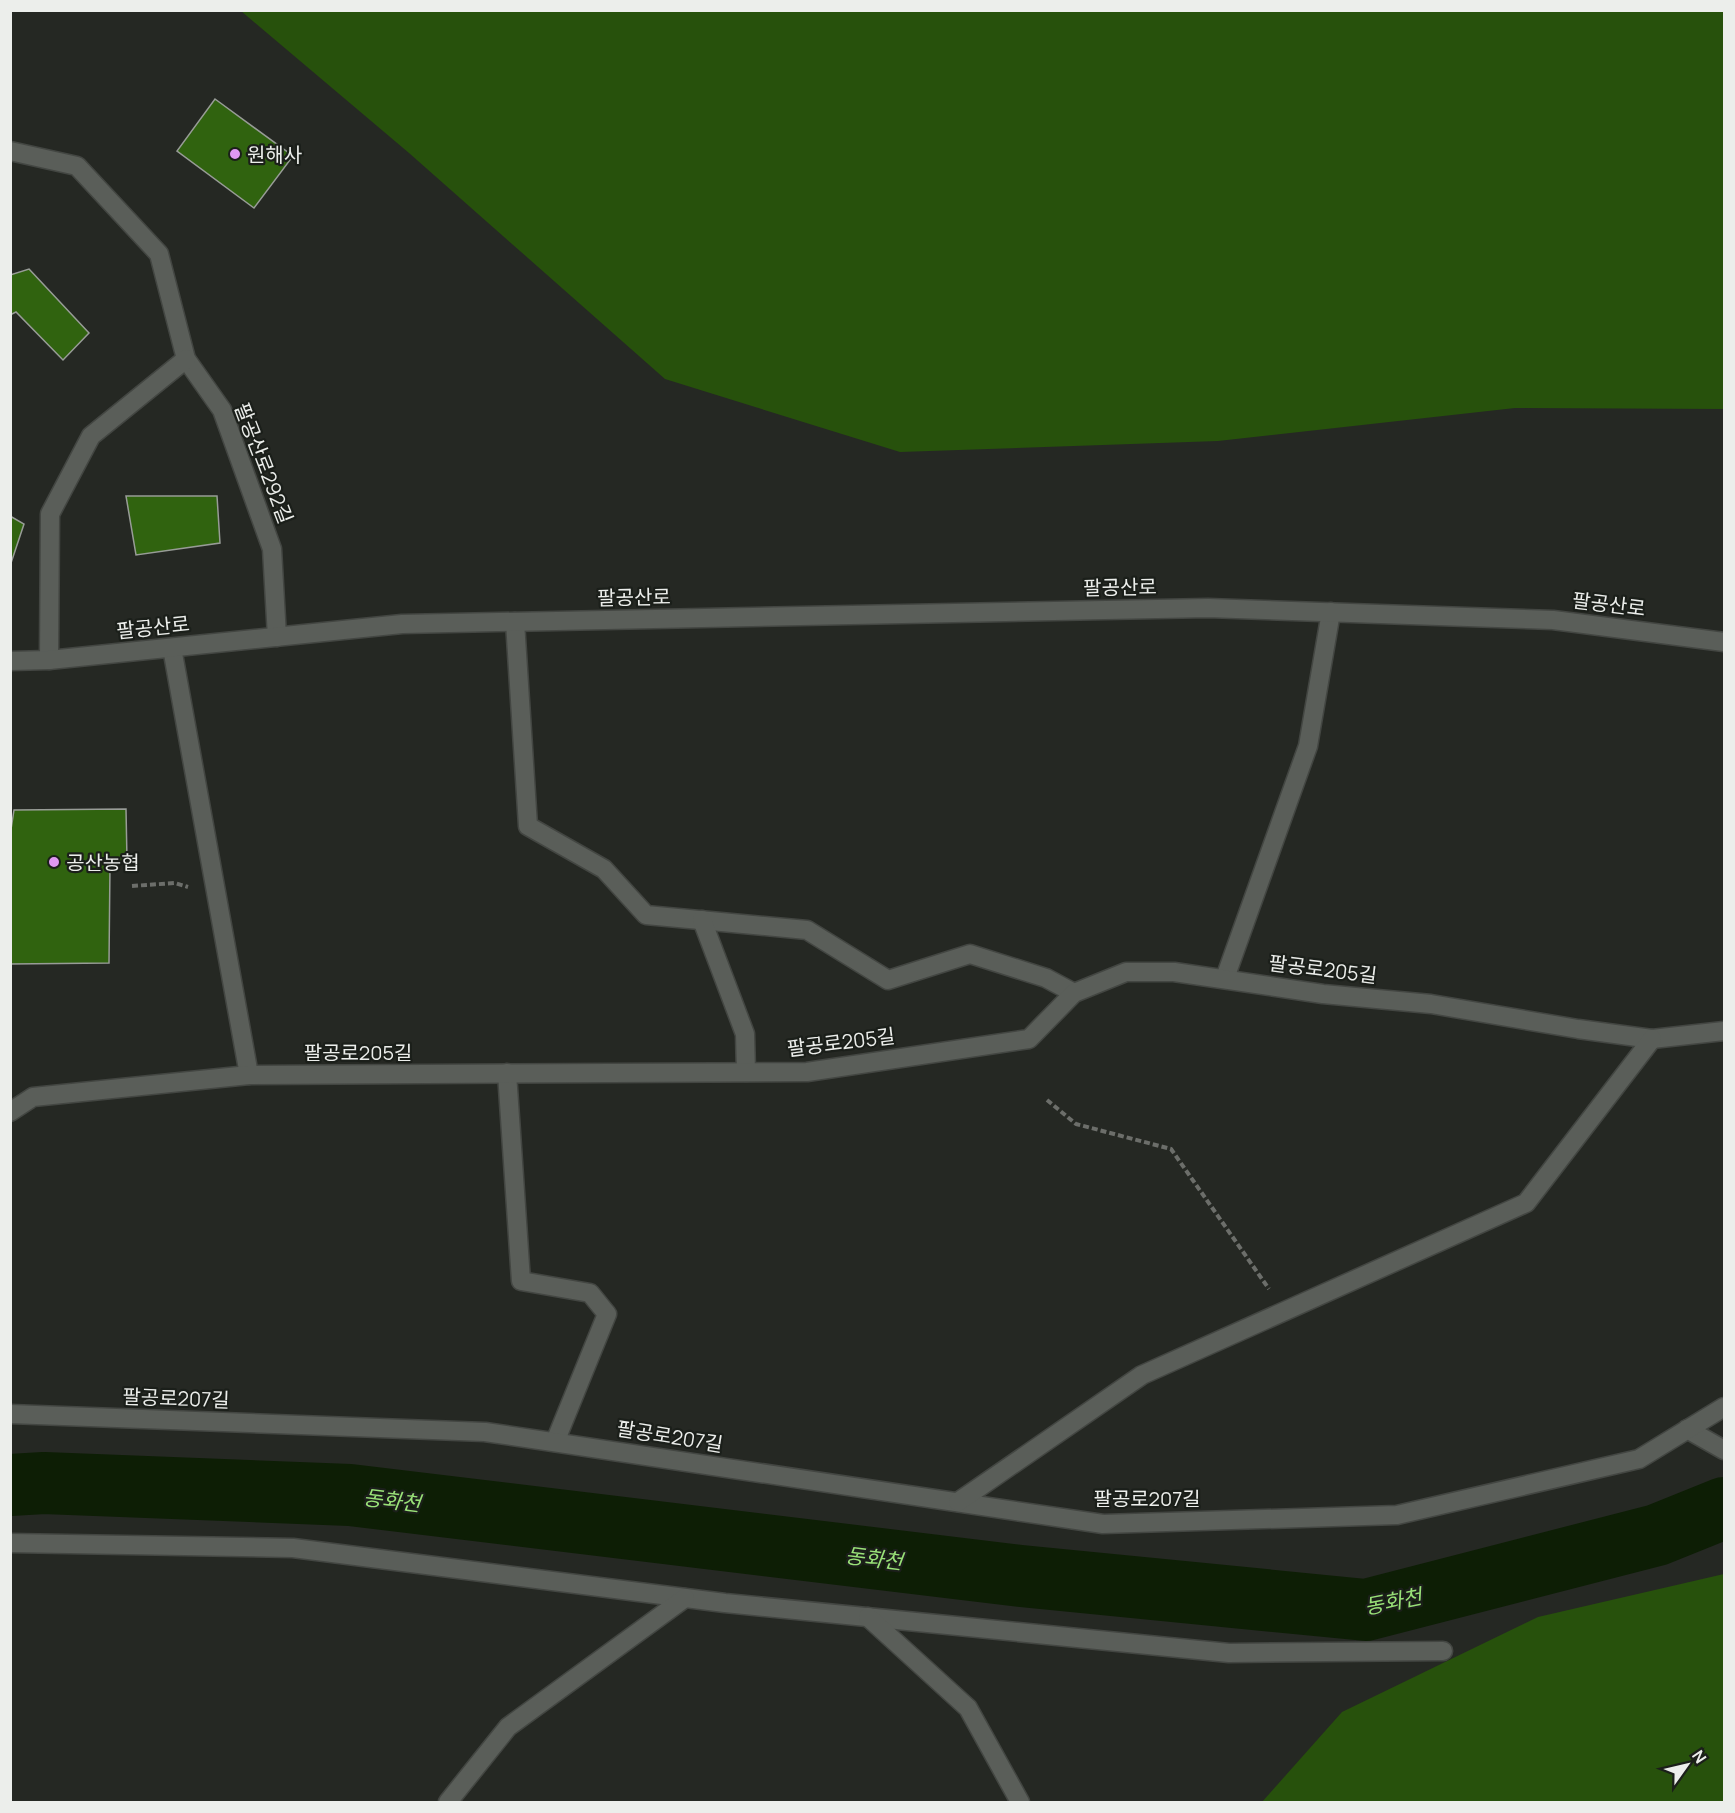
<svg xmlns="http://www.w3.org/2000/svg" width="1735" height="1813" font-family="Manrope,'Noto Sans KR',sans-serif">
	<rect width="100%" height="100%" fill="#252823"/>
	<g fill="#27510c">
		<polygon points="241,11 1724,11 1724,409 1515,408 1218,441 900,452 665,379 409,153"/>
		<polygon points="1724,1574 1724,1802 1262,1802 1342,1712 1538,1617"/>
	</g>
	<g fill="none" stroke-linecap="round" stroke-linejoin="round">
		<polyline stroke="#0d1e05" stroke-width="62" points="10,1485 44,1483 350,1495 1021,1576 1366,1610 1657,1535 1724,1508"/>
	</g>
	<g fill="#30630f" stroke="#989c97" stroke-width="1.5">
		<polygon points="215,99 293,156 254,208 177,151"/>
		<polygon points="29,269 89,333 63,360 16,312 10,315 10,275"/>
		<polygon points="126,496 217,496 220,543 136,555"/>
		<polygon points="10,516 24,524 10,566"/>
		<polygon points="126,809 127,860 110,865 109,963 10,964 10,836 14,810"/>
	</g>
	<g fill="none" stroke-linecap="round" stroke-linejoin="round">
		<g stroke="#434642" stroke-width="21">
			<polyline id="lane" points="1687,1429 1724,1450"/>
		</g>
		<g stroke="#434642" stroke-width="21">
			<g id="street">
				<polyline points="10,151 77,166 159,254 186,359 222,410 272,549 277,637"/>
				<polyline points="515,622 528,826 604,869 646,915 807,930 888,980 970,954 1046,978 1074,993"/>
				<polyline points="172,648 249,1075"/>
				<polyline points="49,660 50,514 91,436 186,359"/>
				<polyline points="702,920 745,1034 746,1072"/>
				<polyline points="1225,978 1308,746 1331,612"/>
				<polyline points="507,1073 521,1281 590,1293 607,1314 555,1442"/>
				<polyline points="10,1112 33,1097 249,1075 807,1072 1029,1039 1074,993 1126,972 1174,972 1323,994 1431,1004 1578,1029 1652,1039 1724,1031"/>
				<polyline points="10,1414 485,1432 1103,1524 1397,1515 1639,1459 1724,1407"/>
				<polyline points="958,1502 1142,1375 1526,1203 1652,1039"/>
				<polyline points="10,1543 293,1548 725,1603 1229,1653 1443,1651"/>
				<polyline points="868,1617 968,1708 1020,1802"/>
				<polyline points="448,1802 508,1727 685,1598"/>
			</g>
		</g>
		<g stroke="#434642" stroke-width="21">
			<polyline id="secondary" points="10,661 49,660 402,624 1208,608 1553,620 1724,642"/>
		</g>
		<g stroke="#6c6e6a" stroke-width="4" stroke-dasharray="6 3" stroke-linecap="butt">
			<polyline points="132,886 175,883 188,887"/>
			<polyline points="1047,1100 1076,1124 1171,1149 1269,1289"/>
		</g>
		<use href="#lane" stroke="#5a5e59" stroke-width="18"/>
		<use href="#street" stroke="#5a5e59" stroke-width="18"/>
		<use href="#secondary" stroke="#5a5e59" stroke-width="18"/>
	</g>
	<g fill="#df98f2" stroke="#1b1f1a" stroke-width="2">
		<circle cx="235" cy="154" r="6"/>
		<circle cx="54" cy="862" r="6"/>
	</g>
	<g text-anchor="middle" dominant-baseline="central" stroke-width="4.5" stroke-linejoin="round" paint-order="stroke">
		<g font-size="20" fill="#eceeeb" stroke="#1b1f1a" text-anchor="start">
			<text x="247" y="154">원해사</text>
			<text x="66" y="862">공산농협</text>
		</g>
		<g font-size="20" fill="#eceeeb" stroke="#1b1f1a">
			<text transform="translate(264 463) rotate(69)">팔공산로292길</text>
			<text transform="translate(1120 587) rotate(-1)">팔공산로</text>
			<text transform="translate(634 597) rotate(-1)">팔공산로</text>
			<text transform="translate(1609 604) rotate(7)">팔공산로</text>
			<text transform="translate(153 627) rotate(-6)">팔공산로</text>
			<text transform="translate(1323 969) rotate(7)">팔공로205길</text>
			<text transform="translate(841 1042) rotate(-7)">팔공로205길</text>
			<text x="358" y="1052">팔공로205길</text>
			<text transform="translate(176 1398) rotate(2)">팔공로207길</text>
			<text transform="translate(670 1436) rotate(9)">팔공로207길</text>
			<text x="1147" y="1498">팔공로207길</text>
		</g>
		<g font-size="21" font-style="italic" fill="#99e178" stroke="#1b1f1a">
			<text transform="translate(392 1500) rotate(7)">동화천</text>
			<text transform="translate(874 1558) rotate(7)">동화천</text>
			<text transform="translate(1393 1601) rotate(-11)">동화천</text>
		</g>
	</g>
	<rect width="1735" height="1813" fill="none" stroke="#eceeeb" stroke-width="24"/>
	<g transform="translate(1687 1765) rotate(56)" stroke="#1b1f1a" stroke-width="4.5" paint-order="stroke">
	<path d="M0-4.5L10 22L0 15L-10 22Z" fill="#eceeeb"/>
	<text y="-9" font-size="16" font-weight="bold" text-anchor="middle" fill="#eceeeb">N</text>
	</g>
</svg>
